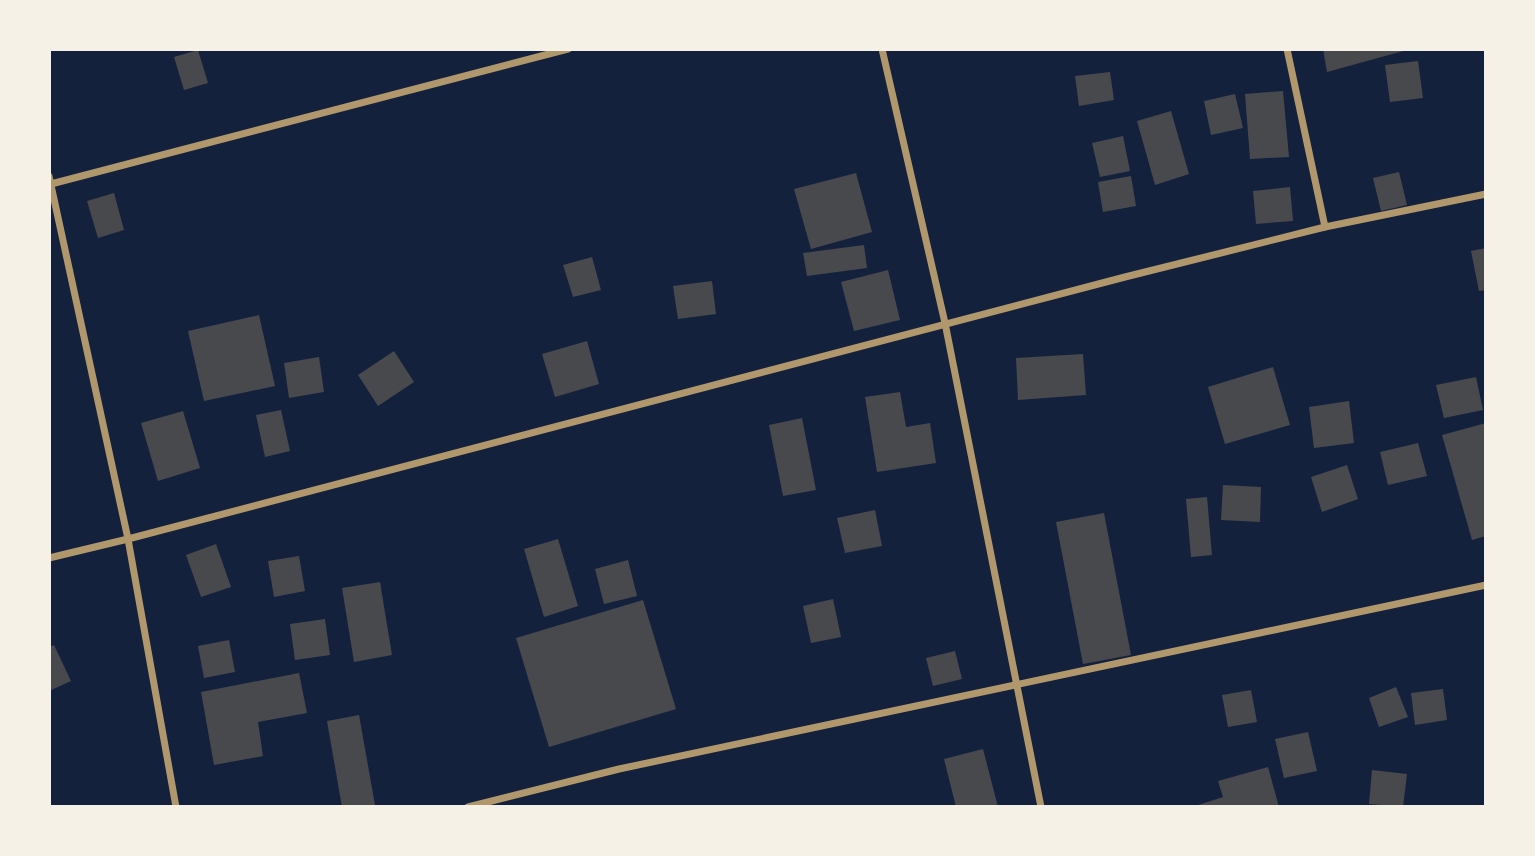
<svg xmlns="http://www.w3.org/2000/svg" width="1535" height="856" font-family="'Open Sans',sans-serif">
	<rect width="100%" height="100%" fill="#14213d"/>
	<g fill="#48494c">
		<polygon points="1323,49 1407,49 1407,50 1327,72"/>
		<polygon points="198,50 208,83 184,90 174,57"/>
		<polygon points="1418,61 1423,98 1390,102 1385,65"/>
		<polygon points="1110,72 1114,100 1079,106 1075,76"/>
		<polygon points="1283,91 1289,157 1250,159 1245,94"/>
		<polygon points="1235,94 1243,128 1211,135 1204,101"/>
		<polygon points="1171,111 1189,174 1155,185 1137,121"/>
		<polygon points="1123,136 1130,171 1100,177 1092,143"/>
		<polygon points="1399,172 1407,205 1381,211 1373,178"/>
		<polygon points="856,173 872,232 811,249 794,189"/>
		<polygon points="1131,176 1136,206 1103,212 1098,182"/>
		<polygon points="1290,187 1293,221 1256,224 1253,191"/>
		<polygon points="114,193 124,230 98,238 87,201"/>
		<polygon points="864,245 867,268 807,276 803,253"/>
		<polygon points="1486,248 1486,290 1479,291 1471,251"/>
		<polygon points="592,257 601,290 573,297 563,265"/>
		<polygon points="888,270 900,320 854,331 841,282"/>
		<polygon points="712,281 716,314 678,319 673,286"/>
		<polygon points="259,315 275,386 204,401 188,331"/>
		<polygon points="587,341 599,384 555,397 542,354"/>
		<polygon points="394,351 414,382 378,406 358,375"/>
		<polygon points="1083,354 1086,395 1018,400 1016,358"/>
		<polygon points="319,357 324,392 289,398 284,363"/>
		<polygon points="1273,367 1290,425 1225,444 1208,387"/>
		<polygon points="1476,377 1483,410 1444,418 1436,385"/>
		<polygon points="900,392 906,427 930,423 936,463 877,472 865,397"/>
		<polygon points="1349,401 1354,443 1314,448 1309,407"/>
		<polygon points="281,410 290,451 265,457 256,415"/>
		<polygon points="183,411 200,468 158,481 141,423"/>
		<polygon points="802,418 816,490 783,496 769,425"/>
		<polygon points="1486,423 1486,536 1472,540 1442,435"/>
		<polygon points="1418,443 1427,476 1388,485 1380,452"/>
		<polygon points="1347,465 1358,499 1322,512 1311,477"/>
		<polygon points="1223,485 1261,487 1260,522 1221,520"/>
		<polygon points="1207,497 1212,555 1191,557 1186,499"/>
		<polygon points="875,510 882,546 845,553 837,518"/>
		<polygon points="1104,513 1131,655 1083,664 1056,522"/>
		<polygon points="558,539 578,606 544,617 524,549"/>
		<polygon points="216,544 231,587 201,597 186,555"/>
		<polygon points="299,556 305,591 274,597 268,561"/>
		<polygon points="628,560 637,596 604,604 595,569"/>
		<polygon points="380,582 392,655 354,662 342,588"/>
		<polygon points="833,599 841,637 811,643 803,606"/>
		<polygon points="643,600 676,709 549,747 516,638"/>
		<polygon points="325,619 330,655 295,660 290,624"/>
		<polygon points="229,640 235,672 204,678 198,646"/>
		<polygon points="54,645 71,681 49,691 49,647"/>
		<polygon points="955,651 962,679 933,686 926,658"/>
		<polygon points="299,673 307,713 258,722 263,756 214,765 201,692"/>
		<polygon points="1396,687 1408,717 1379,727 1369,698"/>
		<polygon points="1443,689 1447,720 1415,725 1411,693"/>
		<polygon points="1251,690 1257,722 1228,727 1222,695"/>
		<polygon points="359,715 375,805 342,807 327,721"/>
		<polygon points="1308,732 1317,771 1284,778 1275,739"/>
		<polygon points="983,749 998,807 956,807 944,759"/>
		<polygon points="1268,767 1279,807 1192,807 1223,797 1218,781"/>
		<polygon points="1372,770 1407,774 1403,807 1369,804"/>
	</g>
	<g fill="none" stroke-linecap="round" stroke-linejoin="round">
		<g stroke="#b1986c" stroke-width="7">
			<polyline points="882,49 945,323 1041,807"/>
			<polyline points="1287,49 1325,227"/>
			<polyline points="49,176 128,539 176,807"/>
			<polyline points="51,184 568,49"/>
			<polyline points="49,558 128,539 1125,277 1325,227 1486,194"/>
			<polyline points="468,807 619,769 1486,585"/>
		</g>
	</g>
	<rect width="1535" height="856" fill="none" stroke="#f6f1e7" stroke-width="102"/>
</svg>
